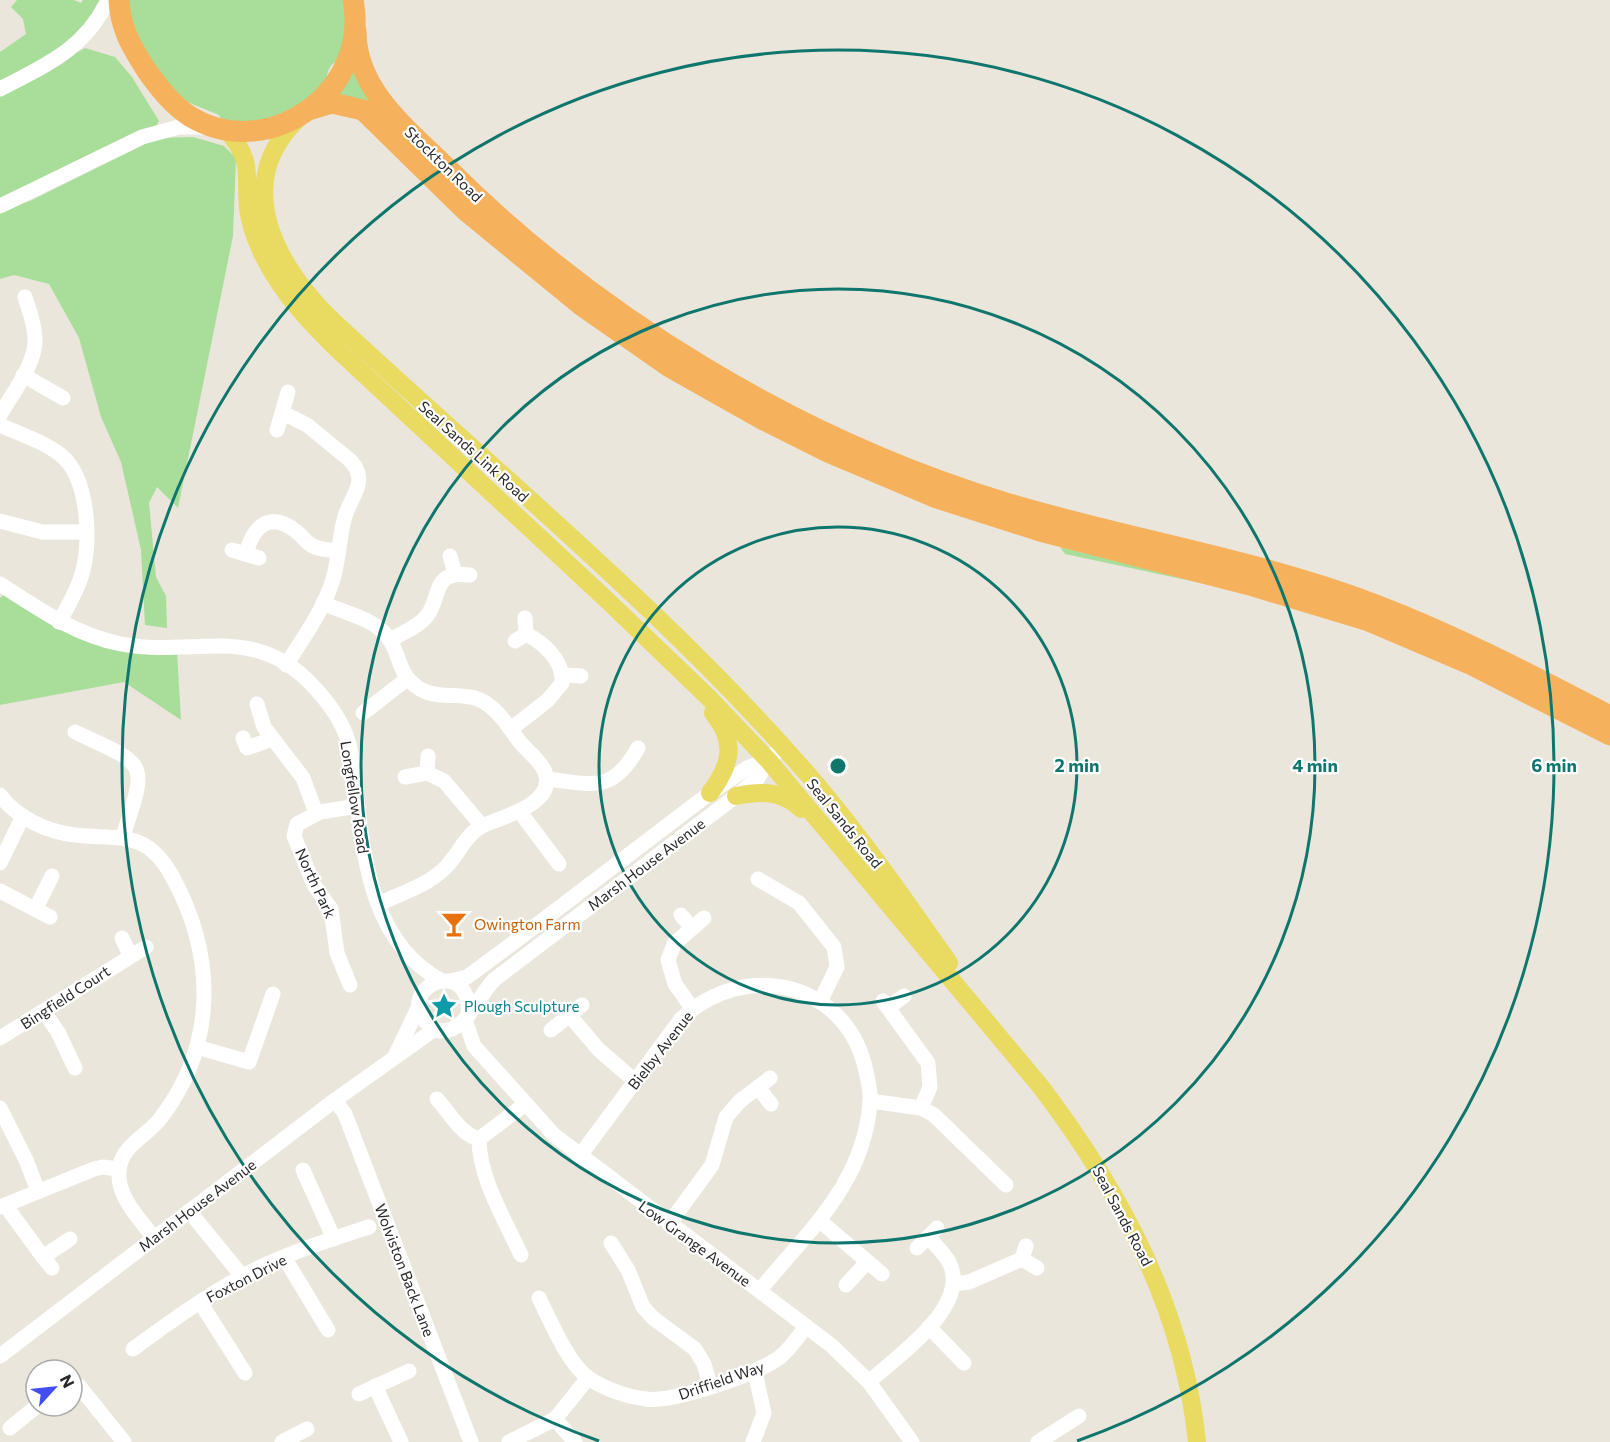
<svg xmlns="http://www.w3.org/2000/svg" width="1610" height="1442" font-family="Commissioner,sans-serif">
	<rect width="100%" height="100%" fill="#eae6db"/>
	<g fill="#a9de9a">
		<polygon points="17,0 74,0 81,3 83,0 102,0 73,42 0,84 0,52 26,34 23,19 11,7"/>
		<path d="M 126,0 L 346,0 L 348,25 L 341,59 C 331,63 326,70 327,82 L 305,103 L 269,121 L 222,121 L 219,115 L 185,101 L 168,86 L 135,37 Z"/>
		<polygon points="85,48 115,57 132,77 159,121 155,128 0,198 0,95"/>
		<polygon points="354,67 383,111 338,95"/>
		<polygon points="193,137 224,146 236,158 233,236 178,508 157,487 149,503 156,577 166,596 167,628 145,625 141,550 121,462 101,417 79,338 49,284 14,275 0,279 0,212 32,200 157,138"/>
		<polygon points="1060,547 1224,588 1065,554"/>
		<polygon points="5,594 58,629 107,647 177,652 181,720 124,682 0,705 0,598"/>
	</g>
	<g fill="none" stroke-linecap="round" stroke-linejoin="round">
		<g stroke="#fff" stroke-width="15">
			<path d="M 0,89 C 46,65 85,49 108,0"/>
			<polyline points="0,206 142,137 179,127 206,127"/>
			<polyline points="23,375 63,398"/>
			<path d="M 283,413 L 307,425 L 351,461 C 370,483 349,497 344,520 C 339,539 339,559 333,579 C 324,610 303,638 286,665"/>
			<path d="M 0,415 C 12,394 36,364 35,339 C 35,325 29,310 25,297"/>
			<path d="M 0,425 C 20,434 45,442 62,456 C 89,479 92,545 81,577 C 76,593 67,608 59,622"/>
			<polyline points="277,430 288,392"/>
			<polyline points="0,521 42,532 85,532"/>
			<polyline points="232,550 259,558"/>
			<path d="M 246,554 C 253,526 270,510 297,532 C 302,536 306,542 311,545 C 319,550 330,550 339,551"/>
			<polyline points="450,556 455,574"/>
			<path d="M 0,584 C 39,609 75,635 121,644 C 194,658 253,621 314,687 C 329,703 342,721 348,741 C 354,760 354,780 357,800 C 365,868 375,945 442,981"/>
			<path d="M 323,603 C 344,613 373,618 387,636 C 402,655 396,674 420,689 C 439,700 459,692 478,699 C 497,707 507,725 519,741 C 527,751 540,760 545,772 C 557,805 500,817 482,826 C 466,834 458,855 446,867 C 427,886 402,893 378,904"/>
			<path d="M 390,640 C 402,633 418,627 427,616 C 442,596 431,570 470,575"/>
			<polyline points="515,641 526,634 525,618"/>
			<polyline points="563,675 581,676"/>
			<polyline points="257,704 264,727 303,778 316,813"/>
			<polyline points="363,713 407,679"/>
			<path d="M 511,729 L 548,700 L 562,683 C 564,661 544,643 526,634"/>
			<path d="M 75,732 C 148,766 148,760 123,836"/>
			<polyline points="243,738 247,748 272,739"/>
			<polyline points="427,773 428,756"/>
			<polyline points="405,777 427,773 444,781 482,826"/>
			<path d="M 547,779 C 593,784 612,794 638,748"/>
			<path d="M 0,795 C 17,818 47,832 75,835 C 119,840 146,829 172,876 C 216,956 217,1045 160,1119 C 146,1137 121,1145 119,1171 C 117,1197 139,1218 154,1238"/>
			<polyline points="520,812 559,864"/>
			<polyline points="0,863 23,816"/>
			<polyline points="758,879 799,903 834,947 837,967 820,1002"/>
			<polyline points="0,891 50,917"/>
			<polyline points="36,908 52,876"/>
			<polyline points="681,915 692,928"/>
			<polyline points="122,938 130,955"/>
			<polyline points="450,981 467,977 505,949 710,793 747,768 768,760"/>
			<polyline points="350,985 337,953 331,909 314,885 294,836 297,824 320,812 358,806"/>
			<polyline points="883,1001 928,1063 930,1087 921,1108"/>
			<polyline points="692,1008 675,984 668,960 674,944 704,918"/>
			<polyline points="888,1008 904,996"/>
			<polyline points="44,1012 58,1032 75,1068"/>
			<path d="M 468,1014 C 472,959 403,982 422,1017 C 426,1024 432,1028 440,1031 C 468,1032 477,996 495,979 L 736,796 L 758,778 L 768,760 L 782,747"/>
			<polyline points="570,1016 599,1050 635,1081"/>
			<polyline points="465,1020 474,1046 554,1135 832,1346 869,1382 912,1442"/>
			<polyline points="551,1030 582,1005"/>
			<polyline points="0,1038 146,947"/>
			<polyline points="197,1047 249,1062 273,994"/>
			<polyline points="395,1056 419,1006"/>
			<polyline points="758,1087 771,1104"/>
			<path d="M 437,1099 C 450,1113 460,1134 479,1139"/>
			<polyline points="335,1100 345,1114 471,1442"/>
			<polyline points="870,1101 921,1108 934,1115 1006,1185"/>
			<polyline points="0,1108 26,1160 38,1191"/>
			<path d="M 579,1157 L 681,1019 C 744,959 847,981 866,1071 C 868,1081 871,1091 870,1102 C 864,1184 808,1231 760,1290"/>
			<polyline points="303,1170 334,1239"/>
			<polyline points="5,1205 43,1257"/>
			<polyline points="0,1207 94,1169 103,1167 119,1169"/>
			<polyline points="189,1211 242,1276"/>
			<polyline points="820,1221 882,1274"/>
			<polyline points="669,1224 712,1165 726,1117 740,1101 770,1078"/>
			<polyline points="611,1243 628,1270 643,1307 653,1318 695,1349 704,1364 710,1385"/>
			<polyline points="1026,1246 1022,1259 1037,1268"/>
			<polyline points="917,1248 937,1228"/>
			<path d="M 521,1255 C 505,1220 479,1178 479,1139 L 524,1105"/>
			<polyline points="284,1257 328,1330"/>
			<polyline points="52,1268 43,1257 70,1239"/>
			<polyline points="954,1284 969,1282 1022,1259"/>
			<polyline points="846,1285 867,1262"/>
			<path d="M 539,1298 C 550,1320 569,1366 590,1379 C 605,1389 628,1397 646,1399 C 672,1403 758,1374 780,1357 C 790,1349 798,1337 806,1326"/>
			<polyline points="200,1302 245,1373"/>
			<polyline points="929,1327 964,1363"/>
			<path d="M 133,1349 C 168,1323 203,1298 241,1277 C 281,1255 326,1241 369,1227"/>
			<polyline points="0,1356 335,1100 435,1029"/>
			<path d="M 869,1382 C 897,1356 972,1306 949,1262 C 944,1253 935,1245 928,1237"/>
			<polyline points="72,1385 79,1386 124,1442"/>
			<polyline points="375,1386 401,1442"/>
			<polyline points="359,1394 409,1371"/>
			<polyline points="555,1419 575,1442"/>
			<polyline points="10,1428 37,1406"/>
			<polyline points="282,1442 307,1429"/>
			<polyline points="509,1442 555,1419 588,1378"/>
			<polyline points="753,1442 764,1413 755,1372"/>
			<polyline points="1038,1442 1079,1416"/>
		</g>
		<g stroke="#e9da62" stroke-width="18">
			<path d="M 299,118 C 229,183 277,268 333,321 C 496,473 672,616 817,785 C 865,842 907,903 949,963"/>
			<path d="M 225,129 C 261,166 239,185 252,227 C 267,277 302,315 338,350 L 609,602 L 708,697 L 768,760 L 1041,1087 C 1121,1193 1183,1307 1197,1442"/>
			<path d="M 710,793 C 731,765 737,742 713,713"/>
			<path d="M 736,796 C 760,791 782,790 801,809"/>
		</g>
		<g stroke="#f5b15c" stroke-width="21">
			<path d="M 119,0 C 120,28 132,48 147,71 C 160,89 172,105 191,117 C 271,164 371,89 353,0"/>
			<path d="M 356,31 C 356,91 408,129 447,168 C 600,320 799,440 1006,503 C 1129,540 1256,559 1376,605 C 1457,636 1533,676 1610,716"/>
			<polyline points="312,109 332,103 363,110 466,211 582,306 668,366 762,419 828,452 937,498 1040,531 1250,585 1369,621 1470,664 1610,735"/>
		</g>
	</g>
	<g fill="none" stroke="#0f766e" stroke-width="3">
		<circle cx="838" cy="766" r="239"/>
		<circle cx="838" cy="766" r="477"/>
		<path d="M599 1441A716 716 0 1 1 1077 1441"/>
	</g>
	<defs>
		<g id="bar-bare" transform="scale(2.07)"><path d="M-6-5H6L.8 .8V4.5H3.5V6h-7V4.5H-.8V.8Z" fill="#e8710a" stroke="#fff" stroke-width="2.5" paint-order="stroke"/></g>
		<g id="sight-bare" transform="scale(2.07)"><path d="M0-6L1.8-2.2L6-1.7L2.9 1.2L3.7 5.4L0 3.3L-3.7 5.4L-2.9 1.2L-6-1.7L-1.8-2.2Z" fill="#0f9aa8" stroke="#fff" stroke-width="2.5" paint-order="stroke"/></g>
	</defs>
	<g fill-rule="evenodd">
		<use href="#bar-bare" x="454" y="924"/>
		<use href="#sight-bare" x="444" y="1006"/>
	</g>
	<g text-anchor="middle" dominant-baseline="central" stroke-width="4.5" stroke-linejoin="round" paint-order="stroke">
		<g font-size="15" fill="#292929" stroke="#fff">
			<text transform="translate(444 164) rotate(44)">Stockton Road</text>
			<text transform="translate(474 451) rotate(42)">Seal Sands Link Road</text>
			<text transform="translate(355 797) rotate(81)">Longfellow Road</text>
			<text transform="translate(845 823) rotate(51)">Seal Sands Road</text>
			<text transform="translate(646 864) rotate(-37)">Marsh House Avenue</text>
			<text transform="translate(316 883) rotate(65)">North Park</text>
			<text transform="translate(65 997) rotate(-33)">Bingfield Court</text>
			<text transform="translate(660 1050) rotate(-52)">Bielby Avenue</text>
			<text transform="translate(197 1205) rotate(-37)">Marsh House Avenue</text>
			<text transform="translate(1123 1216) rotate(62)">Seal Sands Road</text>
			<text transform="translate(695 1243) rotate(36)">Low Grange Avenue</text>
			<text transform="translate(405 1270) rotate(69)">Wolviston Back Lane</text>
			<text transform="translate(246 1278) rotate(-27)">Foxton Drive</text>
			<text transform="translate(721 1380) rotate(-19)">Driffield Way</text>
		</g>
		<g font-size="15" fill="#c56008" stroke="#fff" text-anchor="start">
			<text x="474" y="924">Owington Farm</text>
		</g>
		<g font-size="15" fill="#0d838f" stroke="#fff" text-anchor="start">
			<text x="464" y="1006">Plough Sculpture</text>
		</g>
	</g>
	<circle cx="838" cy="766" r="9" fill="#0f766e" stroke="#fff" stroke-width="3"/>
	<g font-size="18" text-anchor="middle" font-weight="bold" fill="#0f766e" stroke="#fff" stroke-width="4.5" stroke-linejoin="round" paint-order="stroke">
		<text x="1077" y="772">2 min</text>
		<text x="1315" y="772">4 min</text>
		<text x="1554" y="772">6 min</text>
	</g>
	<g transform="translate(54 1388) rotate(63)"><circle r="28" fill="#ffffff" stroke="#a9a9a9" stroke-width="1.5"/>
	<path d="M0-4.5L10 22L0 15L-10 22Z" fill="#434ef0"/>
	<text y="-9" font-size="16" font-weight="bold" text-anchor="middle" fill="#292929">N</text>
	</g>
</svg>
